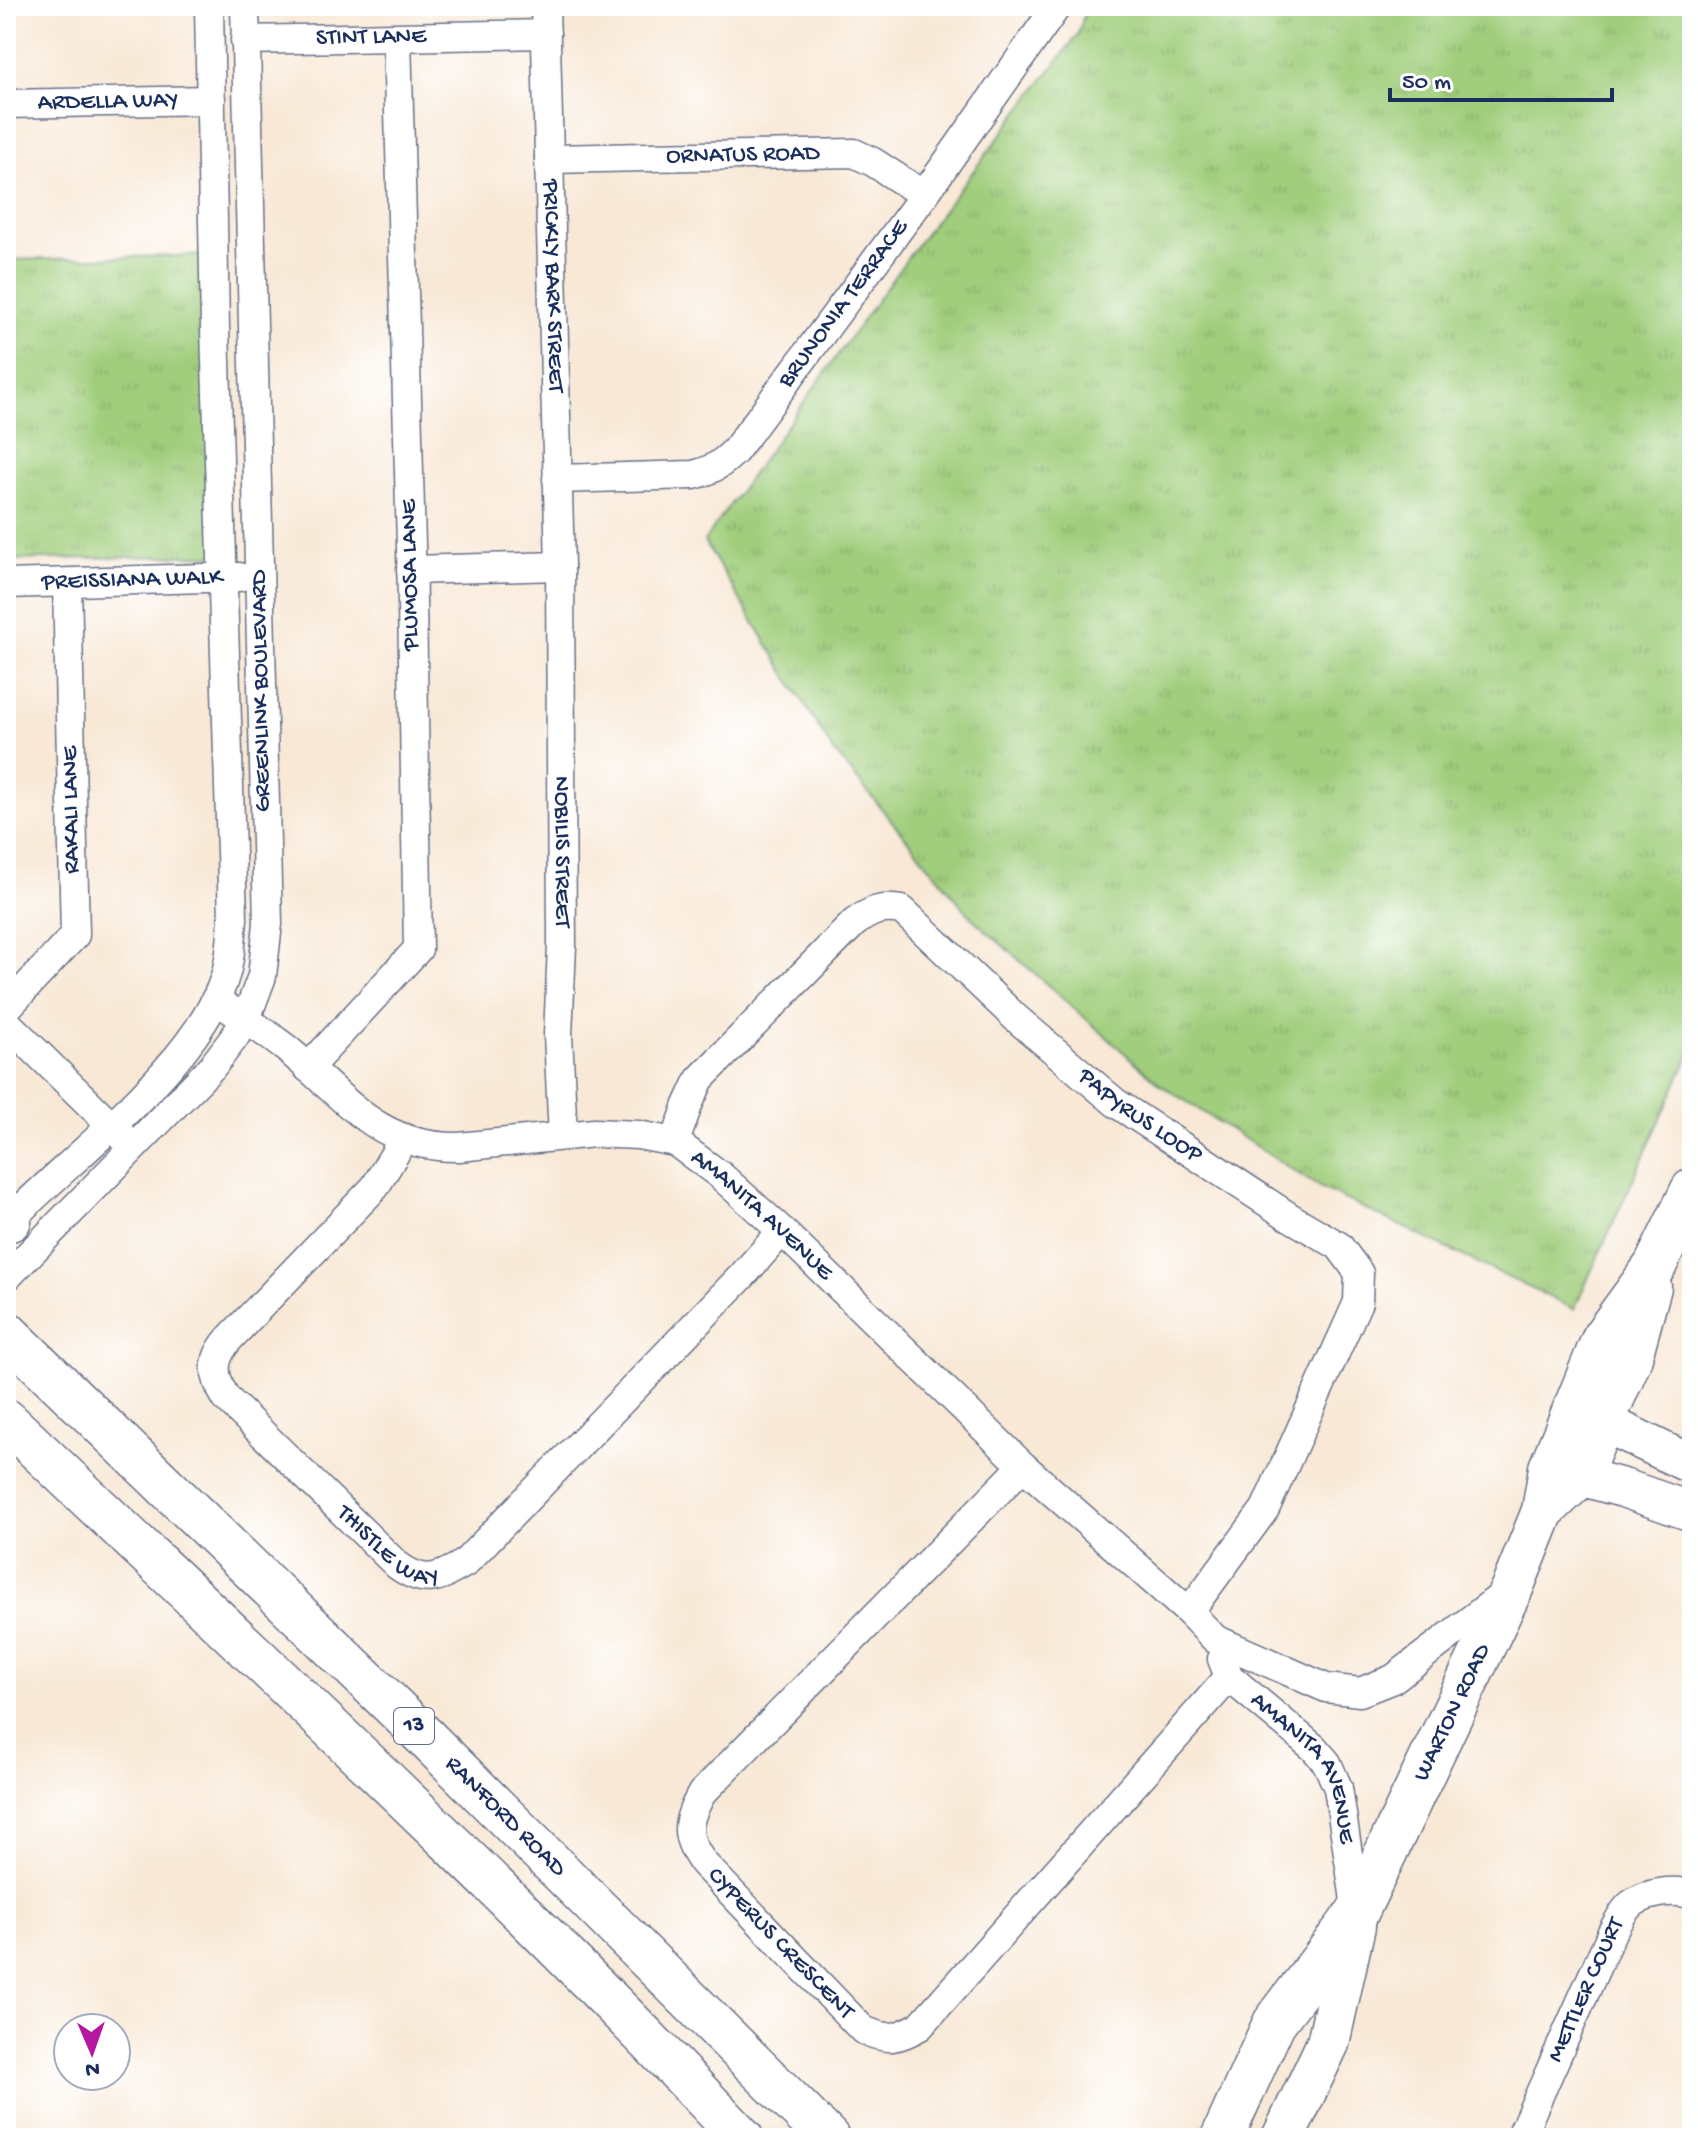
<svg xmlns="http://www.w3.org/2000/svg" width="1698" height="2144" font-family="'Gochi Hand',sans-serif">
	<defs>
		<pattern id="grass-tufts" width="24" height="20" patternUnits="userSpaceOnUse" patternTransform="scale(2)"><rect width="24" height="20" fill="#a0ce7c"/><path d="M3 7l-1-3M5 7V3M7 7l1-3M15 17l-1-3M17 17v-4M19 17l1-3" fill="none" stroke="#89b16e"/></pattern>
	</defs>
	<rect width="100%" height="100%" fill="#fff"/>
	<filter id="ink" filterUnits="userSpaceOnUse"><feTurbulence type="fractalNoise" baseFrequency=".0125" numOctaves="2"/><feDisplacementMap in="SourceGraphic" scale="16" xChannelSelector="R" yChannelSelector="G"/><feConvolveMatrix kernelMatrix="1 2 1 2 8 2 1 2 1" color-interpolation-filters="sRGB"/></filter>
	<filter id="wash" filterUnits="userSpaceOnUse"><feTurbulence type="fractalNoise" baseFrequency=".006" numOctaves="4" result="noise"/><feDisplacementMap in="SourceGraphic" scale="32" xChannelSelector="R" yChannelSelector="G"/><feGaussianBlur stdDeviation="1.8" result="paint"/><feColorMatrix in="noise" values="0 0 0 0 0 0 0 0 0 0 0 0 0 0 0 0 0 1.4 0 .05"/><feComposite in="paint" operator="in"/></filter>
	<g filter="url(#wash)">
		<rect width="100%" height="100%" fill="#f8e8d5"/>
		<g fill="url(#grass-tufts)" stroke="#5e7e6d" stroke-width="2">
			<polygon points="1087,6 1692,6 1692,1050 1574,1309 1319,1187 1161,1085 973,919 832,749 704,541 916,246 1078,34"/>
			<polygon points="215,255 222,555 6,560 6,260"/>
		</g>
	</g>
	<g filter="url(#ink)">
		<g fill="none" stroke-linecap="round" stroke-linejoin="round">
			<g stroke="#687088" stroke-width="31">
				<g id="street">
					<path id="s1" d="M 545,6 L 560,566 L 562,946 L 558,1035 L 563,1136"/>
					<path id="s2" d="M 245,40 L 546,34"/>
					<path id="s3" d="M 6,104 L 211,100"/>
					<path id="s4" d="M 549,159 L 854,153 L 873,162 L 924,195"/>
					<path id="s5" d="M 557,479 L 693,475 C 711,471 722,464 735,451 L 924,195 L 1057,6"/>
					<polyline points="411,570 560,566"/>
					<path id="s6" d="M 6,584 L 239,577"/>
					<path id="s7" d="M 215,1000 C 240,1015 264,1031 287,1049 C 344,1096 377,1148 459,1147 L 594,1133 L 638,1135 L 675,1142 L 720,1175 L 782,1231 L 1023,1466 L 1189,1612 L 1215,1639 L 1326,1688 L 1360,1692 L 1393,1679 L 1504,1594"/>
					<polyline points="6,1009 75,935 67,583"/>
					<polyline points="6,1022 124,1138"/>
					<polyline points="308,1068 418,949 411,545 397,38"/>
					<path id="s8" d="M 403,1140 L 375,1187 L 230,1338 C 211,1359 212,1375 226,1398 L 397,1565 C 424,1585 438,1579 465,1563 L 743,1275 L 782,1231"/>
					<path id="s9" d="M 675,1142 L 688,1105 L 700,1079 L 854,923 C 870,911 881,906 902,910 L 1017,1019 L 1116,1103 L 1288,1216 L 1339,1246 L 1359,1273 L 1358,1302 L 1265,1509 L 1189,1612"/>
					<path d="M 6,1224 C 72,1156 200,1064 226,973 C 231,955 232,936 233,918 L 215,328 L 209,6"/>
					<polyline points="6,1278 212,1067 234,1038 246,1019 262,976 268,924 245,6"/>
					<path id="s10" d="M 1023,1466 L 702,1793 C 686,1822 683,1835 703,1863 L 863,2030 C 889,2041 896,2039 920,2026 L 1229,1677"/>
					<path id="s11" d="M 1222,1659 L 1229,1677 L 1314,1748 L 1327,1763 L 1338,1788 L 1357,1913"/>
					<path id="s12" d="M 1520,2138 L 1612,1932 C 1617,1923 1623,1911 1630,1905 C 1645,1893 1675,1888 1692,1895"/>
				</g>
			</g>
			<g stroke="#687088" stroke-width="41">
				<g id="secondary">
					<polyline points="1577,1409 1692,1465"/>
					<polyline points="1550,1468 1623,1488 1692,1512"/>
				</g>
			</g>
			<g stroke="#687088" stroke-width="45">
				<g id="primary">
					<polyline points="6,1219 10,1220"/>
					<path id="s13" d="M 6,1332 L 425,1737 L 828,2138"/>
					<path d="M 6,1420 C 254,1656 507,1888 742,2138"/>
					<polyline points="1543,1511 1579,1477 1630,1360 1650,1287"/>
					<path id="s14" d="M 1222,2138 L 1274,2023 L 1357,1913 L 1512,1588 L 1543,1511 L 1550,1468 L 1604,1336 L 1655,1266 L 1692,1190"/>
					<polyline points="1283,2138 1328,2043 1354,1926"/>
				</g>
			</g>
			<use href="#street" stroke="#fff" stroke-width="28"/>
			<use href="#secondary" stroke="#fff" stroke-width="38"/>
			<use href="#primary" stroke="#fff" stroke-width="42"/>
		</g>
	</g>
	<g text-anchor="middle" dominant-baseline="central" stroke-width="6" stroke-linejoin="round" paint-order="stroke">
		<rect fill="#fff" stroke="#5f6d8e" stroke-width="2" x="394" y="1708" width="40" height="36" rx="6"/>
		<g font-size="22" font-weight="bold" fill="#1b2f5e">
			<text x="414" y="1726">13</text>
		</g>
		<g font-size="24" fill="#1b2f5e" stroke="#fff">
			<text stroke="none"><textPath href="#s2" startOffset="126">STINT LANE</textPath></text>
			<text stroke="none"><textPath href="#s3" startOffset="102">ARDELLA WAY</textPath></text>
			<text stroke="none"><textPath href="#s4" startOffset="194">ORNATUS ROAD</textPath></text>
			<text stroke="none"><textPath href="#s1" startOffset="280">PRICKLY BARK STREET</textPath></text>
			<text stroke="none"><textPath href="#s5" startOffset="368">BRUNONIA TERRACE</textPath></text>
			<text transform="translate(411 575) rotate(-91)">PLUMOSA LANE</text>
			<text stroke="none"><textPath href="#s6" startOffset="126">PREISSIANA WALK</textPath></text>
			<text transform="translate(262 691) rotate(-91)">GREENLINK BOULEVARD</text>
			<text transform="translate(72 810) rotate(-91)">RAKALI LANE</text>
			<text stroke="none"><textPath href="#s1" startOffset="846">NOBILIS STREET</textPath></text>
			<text stroke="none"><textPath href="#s9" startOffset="654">PAPYRUS LOOP</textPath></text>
			<text stroke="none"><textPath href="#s7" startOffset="622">AMANITA AVENUE</textPath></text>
			<text stroke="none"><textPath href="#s8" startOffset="552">THISTLE WAY</textPath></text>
			<text stroke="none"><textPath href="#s14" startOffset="486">WARTON ROAD</textPath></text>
			<text stroke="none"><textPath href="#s11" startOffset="142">AMANITA AVENUE</textPath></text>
			<text stroke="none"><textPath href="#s13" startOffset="696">RANFORD ROAD</textPath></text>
			<text stroke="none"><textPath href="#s10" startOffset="646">CYPERUS CRESCENT</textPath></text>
			<text stroke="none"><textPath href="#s12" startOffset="162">METTLER COURT</textPath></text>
		</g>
	</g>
	<rect width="1698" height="2144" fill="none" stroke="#fff" stroke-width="32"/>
	<g transform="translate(92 2052) rotate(178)"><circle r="38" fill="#ffffff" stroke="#a4acbf" stroke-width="2"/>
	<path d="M0-6L14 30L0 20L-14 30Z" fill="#b5179e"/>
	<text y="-12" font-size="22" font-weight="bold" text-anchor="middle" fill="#1b2f5e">N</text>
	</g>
	<path d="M1390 88v12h222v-12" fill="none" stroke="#1b2f5e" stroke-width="4"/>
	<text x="1402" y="88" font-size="24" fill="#1b2f5e" stroke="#ffffff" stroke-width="6" paint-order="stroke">50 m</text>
</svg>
